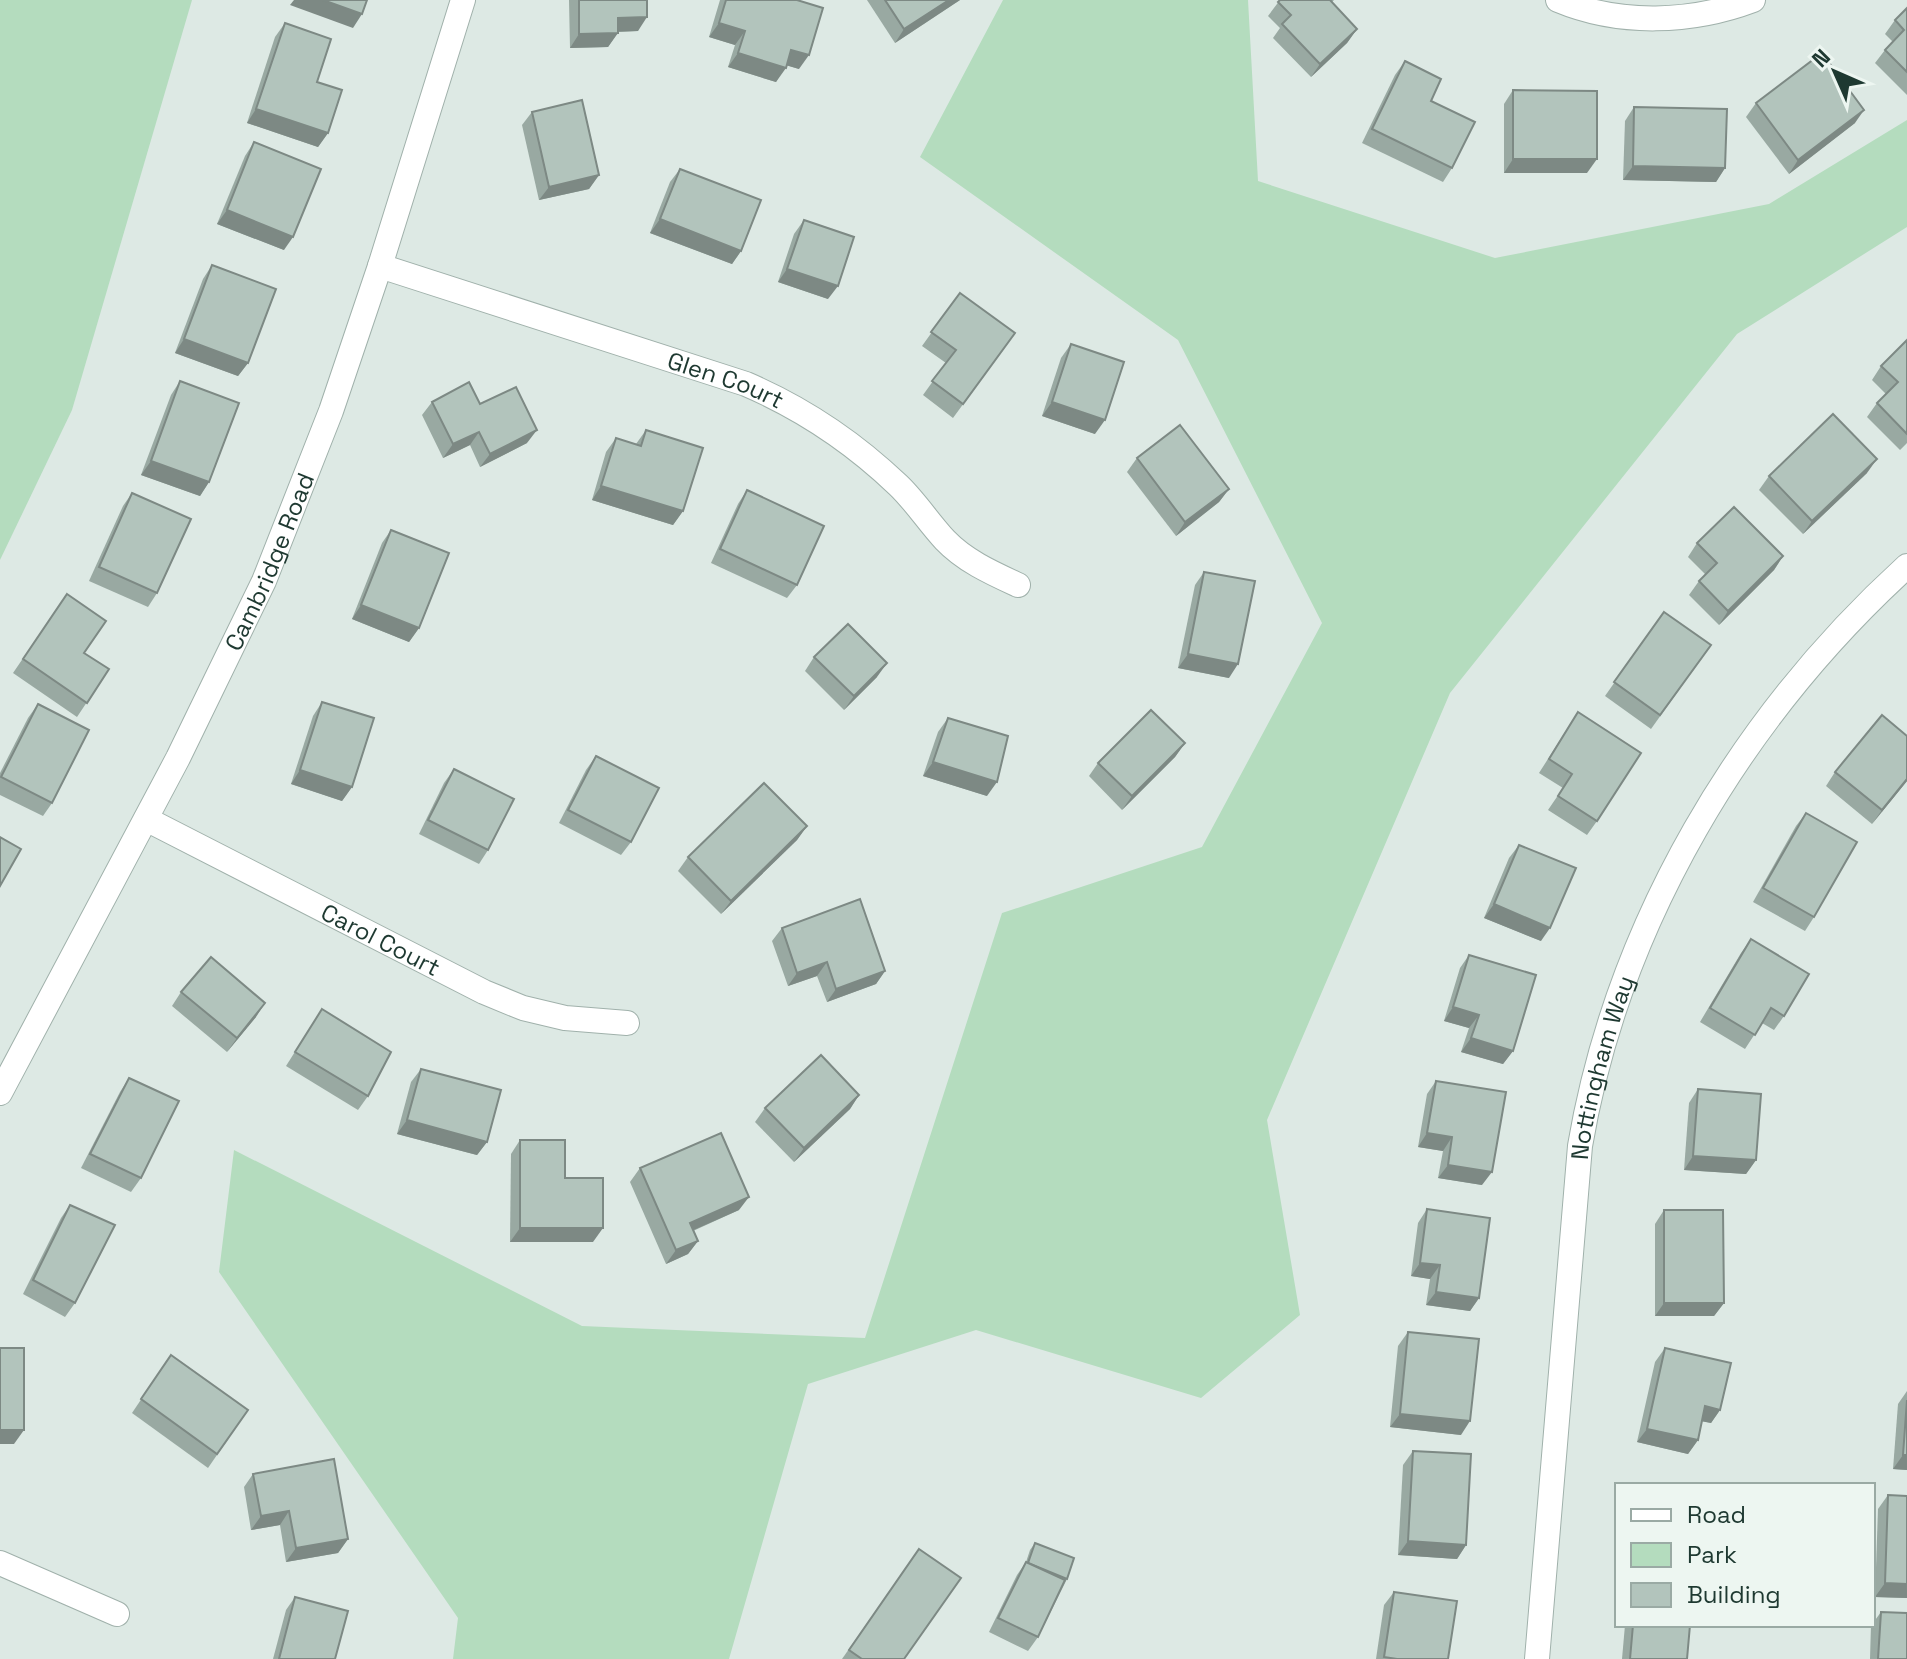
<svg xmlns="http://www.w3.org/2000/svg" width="1907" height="1659" font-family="'Space Grotesk',sans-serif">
	<rect width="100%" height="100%" fill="#dde9e4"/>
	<g fill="#b4dcbe">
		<polygon points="0,0 192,0 72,410 0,560"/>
		<polygon points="1003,0 1248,0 1258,181 1495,258 1769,204 1907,120 1907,227 1737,334 1450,693 1267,1120 1300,1315 1201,1398 976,1330 808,1384 729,1659 453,1659 458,1618 219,1272 234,1150 582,1326 865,1338 1002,913 1202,847 1322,623 1178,340 920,157"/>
	</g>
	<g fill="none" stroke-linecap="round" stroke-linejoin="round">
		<g stroke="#a0b1ab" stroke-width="26">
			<g id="minor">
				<path d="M 1558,0 C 1620,26 1692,23 1753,0"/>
				<path id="s1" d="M 380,266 L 746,384 C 804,409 852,441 898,485 C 915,501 929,523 945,540 C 965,561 992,573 1018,585"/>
				<path id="s2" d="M 146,819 L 484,992 L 523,1008 L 565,1018 L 627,1023"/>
				<path id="s3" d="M 0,1093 L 178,758 L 264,581 L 331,411 L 380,266 L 463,0"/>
				<polyline points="0,1563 117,1614"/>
				<path id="s4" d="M 1537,1659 L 1580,1146 C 1618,923 1741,717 1907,566"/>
			</g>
		</g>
		<use href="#minor" stroke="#fff" stroke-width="24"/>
	</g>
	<g fill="#99a9a2">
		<polygon points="569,0 647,0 638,31 618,32 608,47 570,48"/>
		<polygon points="720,0 797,0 799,69 786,65 776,82 728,67 735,45 709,37"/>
		<polygon points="867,0 960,0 895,43"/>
		<polygon points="1280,0 1334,0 1331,3 1357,29 1347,43 1311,77 1273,38 1280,28 1268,16"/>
		<polygon points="1907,8 1907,95 1875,63 1885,50 1893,42 1885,34 1895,20"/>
		<polygon points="285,23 317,82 328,133 318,147 247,123 275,37"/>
		<polygon points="1405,61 1431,101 1452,168 1443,182 1362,143 1395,75"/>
		<polygon points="1513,90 1587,173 1504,173 1504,104"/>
		<polygon points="1756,103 1855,123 1789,174 1746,117"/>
		<polygon points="1634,107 1725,168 1716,182 1623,180 1625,121"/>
		<polygon points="532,112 599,175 589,189 539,200 522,125"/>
		<polygon points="254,142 284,250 217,224 245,156"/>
		<polygon points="680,169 741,251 732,264 650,233 670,182"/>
		<polygon points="804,220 828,299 778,282 794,234"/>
		<polygon points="212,265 248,363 238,376 175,353 203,279"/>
		<polygon points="960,293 1015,333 953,418 923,395 946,363 922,346"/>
		<polygon points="1907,340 1907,443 1900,450 1867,417 1877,403 1886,394 1872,380 1881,366"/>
		<polygon points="1071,344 1095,434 1042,416 1061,358"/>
		<polygon points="180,381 209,482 200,496 141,475 171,395"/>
		<polygon points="432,402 480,404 527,443 480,467 470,445 443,458 422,415"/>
		<polygon points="646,430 683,511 673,525 592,500 606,452 616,438 636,444"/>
		<polygon points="1137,458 1229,489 1219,502 1176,536 1127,472"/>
		<polygon points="1867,473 1803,534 1759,490 1769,476"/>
		<polygon points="747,490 797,585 787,598 711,563 738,504"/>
		<polygon points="132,493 157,593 148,607 89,581 123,506"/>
		<polygon points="391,530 419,628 409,642 352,619 382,543"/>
		<polygon points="1697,543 1783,556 1774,570 1719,625 1689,595 1699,581 1706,575 1688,557"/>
		<polygon points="1204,572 1229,678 1178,668 1195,585"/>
		<polygon points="67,594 84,653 109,669 77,717 13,673"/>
		<polygon points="1664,612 1711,645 1651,729 1605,696"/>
		<polygon points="814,657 877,677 844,710 805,671"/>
		<polygon points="322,702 352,787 342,801 291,784 313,716"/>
		<polygon points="38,704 52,803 43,816 0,795 0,773 28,718"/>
		<polygon points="1578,712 1597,821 1587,835 1548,810 1563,788 1539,773"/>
		<polygon points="948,718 987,796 923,776 938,732"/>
		<polygon points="1907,736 1907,781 1872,824 1826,786 1835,772"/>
		<polygon points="1185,743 1175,757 1122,810 1089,776 1098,763"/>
		<polygon points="596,756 631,842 621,855 559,823 586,770"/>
		<polygon points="454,769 488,850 479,864 419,834 444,783"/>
		<polygon points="1806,813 1814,917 1805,931 1753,902 1796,826"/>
		<polygon points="807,826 797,840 721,914 678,871 688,857"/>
		<polygon points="1519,845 1541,941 1484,918 1509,858"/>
		<polygon points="782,928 885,971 876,984 827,1002 817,976 788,986 772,941"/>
		<polygon points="1751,939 1784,1016 1774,1030 1762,1023 1745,1049 1700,1022 1741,953"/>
		<polygon points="1469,955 1513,1051 1503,1064 1461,1052 1469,1028 1444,1021 1460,968"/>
		<polygon points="181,992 256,1017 227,1052 172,1006"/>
		<polygon points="322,1009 368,1096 358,1110 286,1066"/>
		<polygon points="421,1069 487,1142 477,1155 397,1134 411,1082"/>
		<polygon points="129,1078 141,1178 131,1192 81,1168 120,1092"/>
		<polygon points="1436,1081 1482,1185 1438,1178 1443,1151 1418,1147 1427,1094"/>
		<polygon points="1698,1089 1756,1160 1746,1174 1684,1170 1689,1103"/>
		<polygon points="859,1095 850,1109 794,1162 755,1122 765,1108"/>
		<polygon points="520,1140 565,1178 593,1242 510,1242 511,1154"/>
		<polygon points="640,1168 739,1210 693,1231 698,1241 688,1254 666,1264 630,1182"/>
		<polygon points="70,1205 75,1303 65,1317 23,1294 61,1218"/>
		<polygon points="1427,1209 1479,1298 1470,1311 1426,1305 1430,1279 1411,1276 1418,1223"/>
		<polygon points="1664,1210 1724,1303 1714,1316 1655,1316 1655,1224"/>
		<polygon points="1408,1332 1461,1435 1390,1427 1398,1346"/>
		<polygon points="1665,1348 1720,1410 1711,1423 1702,1421 1698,1440 1688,1454 1637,1442 1655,1362"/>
		<polygon points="171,1355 248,1410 208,1468 132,1413"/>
		<polygon points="1907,1391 1907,1470 1893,1469 1898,1404"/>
		<polygon points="1413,1451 1466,1545 1457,1559 1398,1555 1403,1465"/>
		<polygon points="253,1474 348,1539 338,1553 286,1562 280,1525 251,1530 244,1487"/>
		<polygon points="1888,1495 1907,1598 1875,1597 1878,1509"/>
		<polygon points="1035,1543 1067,1579 1038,1637 1028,1651 989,1632 1017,1575 1026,1562 1030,1550"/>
		<polygon points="919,1549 904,1659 842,1659"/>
		<polygon points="1394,1592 1448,1659 1376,1659 1384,1605"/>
		<polygon points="295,1597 335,1659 273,1659 286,1610"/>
		<polygon points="1881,1612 1907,1659 1870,1659 1871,1625 1873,1625 1873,1623"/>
		<polygon points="1625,1625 1690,1625 1687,1659 1622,1659"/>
	</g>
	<g fill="#7d8984">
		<polygon points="294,0 323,0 362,14 353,28 290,5"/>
		<polygon points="949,0 960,0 895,43 904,29"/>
		<polygon points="647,17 638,31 608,32 618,18"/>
		<polygon points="719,23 745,31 735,45 709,37"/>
		<polygon points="1357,29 1347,43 1311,77 1320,64"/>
		<polygon points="618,33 608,47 570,48 579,34"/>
		<polygon points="791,50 809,55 799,69 782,64"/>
		<polygon points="738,53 786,68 776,82 728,67"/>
		<polygon points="256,109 328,133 318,147 247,123"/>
		<polygon points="1864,110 1855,123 1789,174 1798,160"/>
		<polygon points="1513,159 1597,159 1587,173 1504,173"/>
		<polygon points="1633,166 1725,168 1716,182 1623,180"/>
		<polygon points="599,175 589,189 539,200 549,187"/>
		<polygon points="227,210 293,237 284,250 217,224"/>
		<polygon points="660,219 741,251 732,264 650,233"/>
		<polygon points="787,269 838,286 828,299 778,282"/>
		<polygon points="184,339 248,363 238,376 175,353"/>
		<polygon points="1052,402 1105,420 1095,434 1042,416"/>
		<polygon points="537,430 527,443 480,467 490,454"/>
		<polygon points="479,432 470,445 443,458 453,444"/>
		<polygon points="1877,459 1867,473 1803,534 1812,521"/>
		<polygon points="151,461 209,482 200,496 141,475"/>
		<polygon points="601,486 683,511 673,525 592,500"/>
		<polygon points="1229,489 1219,502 1176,536 1185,522"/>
		<polygon points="1783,556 1774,570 1719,625 1728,611"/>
		<polygon points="361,605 419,628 409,642 352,619"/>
		<polygon points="1188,654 1238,664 1229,678 1178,668"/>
		<polygon points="887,663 877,677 844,710 854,696"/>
		<polygon points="1185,743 1175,757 1122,810 1132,796"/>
		<polygon points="933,762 997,782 987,796 923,776"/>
		<polygon points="300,770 352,787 342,801 291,784"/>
		<polygon points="1907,779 1907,781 1872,824 1882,810"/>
		<polygon points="807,826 797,840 721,914 731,901"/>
		<polygon points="1494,904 1550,928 1541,941 1484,918"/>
		<polygon points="827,962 817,976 788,986 797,973"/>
		<polygon points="885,971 876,984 827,1002 836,989"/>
		<polygon points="265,1003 256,1017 227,1052 237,1038"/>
		<polygon points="1453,1007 1479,1015 1469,1028 1444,1021"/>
		<polygon points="1471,1038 1513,1051 1503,1064 1461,1052"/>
		<polygon points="859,1095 850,1109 794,1162 804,1148"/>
		<polygon points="407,1120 487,1142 477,1155 397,1134"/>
		<polygon points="1427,1133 1452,1137 1443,1151 1418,1147"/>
		<polygon points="1693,1156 1756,1160 1746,1174 1684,1170"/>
		<polygon points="1448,1165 1492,1172 1482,1185 1438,1178"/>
		<polygon points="749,1197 739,1210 680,1236 690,1223"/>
		<polygon points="520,1228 603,1228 593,1242 510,1242"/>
		<polygon points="698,1241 688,1254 666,1264 676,1250"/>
		<polygon points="1420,1263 1440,1265 1430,1279 1411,1276"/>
		<polygon points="1436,1292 1479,1298 1470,1311 1426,1305"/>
		<polygon points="1664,1303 1724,1303 1714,1316 1655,1316"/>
		<polygon points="1705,1406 1720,1410 1711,1423 1695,1420"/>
		<polygon points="1400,1414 1470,1421 1461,1435 1390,1427"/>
		<polygon points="1647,1429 1698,1440 1688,1454 1637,1442"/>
		<polygon points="0,1430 24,1430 14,1444 0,1444"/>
		<polygon points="1903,1455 1907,1455 1907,1470 1893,1469"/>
		<polygon points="289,1511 280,1525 251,1530 261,1516"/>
		<polygon points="348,1539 338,1553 286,1562 296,1548"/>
		<polygon points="1408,1541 1466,1545 1457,1559 1398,1555"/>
		<polygon points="1885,1583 1907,1584 1907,1598 1875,1597"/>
	</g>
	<g fill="#b2c4bc" stroke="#7d8984" stroke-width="2">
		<polygon points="323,0 367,0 362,14"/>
		<polygon points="579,0 647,0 647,17 618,18 618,33 579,34"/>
		<polygon points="726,0 797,0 823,8 809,55 791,50 786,68 738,53 745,31 719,23"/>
		<polygon points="885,0 949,0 904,29"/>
		<polygon points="1280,0 1330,0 1357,29 1320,64 1282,24 1291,15 1278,2"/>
		<polygon points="1907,8 1907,72 1885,50 1904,30 1895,20"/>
		<polygon points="285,23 331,39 317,82 342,90 328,133 256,109"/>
		<polygon points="1822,53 1864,110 1798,160 1756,103"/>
		<polygon points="1405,61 1441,79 1431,101 1475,122 1452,168 1372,129"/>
		<polygon points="1513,90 1597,91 1597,159 1513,159"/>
		<polygon points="582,100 599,175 549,187 532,112"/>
		<polygon points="1634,107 1727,109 1725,168 1633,166"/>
		<polygon points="254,142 321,169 293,237 227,210"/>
		<polygon points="680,169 761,200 741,251 660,219"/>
		<polygon points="804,220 854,237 838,286 787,269"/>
		<polygon points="212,265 276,289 248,363 184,339"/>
		<polygon points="960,293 1015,333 963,404 932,381 956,350 931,332"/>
		<polygon points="1907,340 1907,434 1877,403 1898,382 1881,366"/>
		<polygon points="1071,344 1124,362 1105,420 1052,402"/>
		<polygon points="180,381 239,403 209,482 151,461"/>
		<polygon points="469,382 480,404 516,387 537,430 490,454 479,432 453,444 432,402"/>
		<polygon points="1833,414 1877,459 1812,521 1769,476"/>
		<polygon points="1180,425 1229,489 1185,522 1137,458"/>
		<polygon points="646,430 703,448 683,511 601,486 616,438 641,446"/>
		<polygon points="747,490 824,526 797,585 720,549"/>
		<polygon points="132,493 191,519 157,593 99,567"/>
		<polygon points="1734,507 1783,556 1728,611 1699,581 1717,563 1697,543"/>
		<polygon points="391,530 449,553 419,628 361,605"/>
		<polygon points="1204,572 1255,581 1238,664 1188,654"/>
		<polygon points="67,594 106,621 84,653 109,669 87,703 23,659"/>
		<polygon points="1664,612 1711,645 1660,715 1614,682"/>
		<polygon points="848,624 887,663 854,696 814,657"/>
		<polygon points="322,702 374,718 352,787 300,770"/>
		<polygon points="38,704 89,730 52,803 1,777"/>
		<polygon points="1151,710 1185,743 1132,796 1098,763"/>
		<polygon points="1578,712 1641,753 1597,821 1558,796 1572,774 1549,759"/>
		<polygon points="1882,715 1907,736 1907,779 1882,810 1835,772"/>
		<polygon points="948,718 1008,736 997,782 933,762"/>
		<polygon points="596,756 659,788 631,842 568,810"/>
		<polygon points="454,769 514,799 488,850 428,820"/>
		<polygon points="764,783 807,826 731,901 688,857"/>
		<polygon points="1806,813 1857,842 1814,917 1763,888"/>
		<polygon points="0,837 21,849 0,886"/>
		<polygon points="1519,845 1576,868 1550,928 1494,904"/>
		<polygon points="860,899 885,971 836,989 827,962 797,973 782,928"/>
		<polygon points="1751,939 1809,974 1784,1016 1771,1008 1755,1035 1710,1008"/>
		<polygon points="1469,955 1536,975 1513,1051 1471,1038 1479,1015 1453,1007"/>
		<polygon points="211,957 265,1003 237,1038 181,992"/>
		<polygon points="322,1009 391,1052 368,1096 295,1052"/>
		<polygon points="821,1055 859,1095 804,1148 765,1108"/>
		<polygon points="421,1069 501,1090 487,1142 407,1120"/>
		<polygon points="129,1078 179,1101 141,1178 90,1154"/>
		<polygon points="1436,1081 1506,1092 1492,1172 1448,1165 1452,1137 1427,1133"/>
		<polygon points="1698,1089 1761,1094 1756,1160 1693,1156"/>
		<polygon points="721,1133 749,1197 690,1223 698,1241 676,1250 640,1168"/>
		<polygon points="520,1140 565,1140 565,1178 603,1178 603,1228 520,1228"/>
		<polygon points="70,1205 115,1225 75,1303 33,1280"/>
		<polygon points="1427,1209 1490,1218 1479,1298 1436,1292 1440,1265 1420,1263"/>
		<polygon points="1664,1210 1723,1210 1724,1303 1664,1303"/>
		<polygon points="1408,1332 1479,1339 1470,1421 1400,1414"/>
		<rect x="0" y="1348" width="24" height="82"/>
		<polygon points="1665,1348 1731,1363 1720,1410 1705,1406 1698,1440 1647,1429"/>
		<polygon points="171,1355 248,1410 217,1454 141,1399"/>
		<polygon points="1907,1400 1907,1455 1903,1455"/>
		<polygon points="1413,1451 1471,1454 1466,1545 1408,1541"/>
		<polygon points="334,1459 348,1539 296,1548 289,1511 261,1516 253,1474"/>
		<polygon points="1888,1495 1907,1496 1907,1584 1885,1583"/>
		<polygon points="1035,1543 1074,1558 1067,1579 1028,1563"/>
		<polygon points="919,1549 961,1578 904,1659 862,1659 849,1650"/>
		<polygon points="1026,1562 1065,1580 1038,1637 998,1618"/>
		<polygon points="1394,1592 1457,1601 1448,1659 1397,1659 1384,1657"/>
		<polygon points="295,1597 348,1611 335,1659 279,1659"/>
		<polygon points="1881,1612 1907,1613 1907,1659 1878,1659"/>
		<polygon points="1633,1625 1690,1625 1687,1659 1630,1659"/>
	</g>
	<g text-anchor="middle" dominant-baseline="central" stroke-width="7" stroke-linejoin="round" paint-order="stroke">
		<g font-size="24" fill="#1e3931" stroke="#edf6f1">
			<text stroke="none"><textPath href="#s1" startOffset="364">Glen Court</textPath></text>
			<text stroke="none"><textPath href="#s3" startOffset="596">Cambridge Road</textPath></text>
			<text stroke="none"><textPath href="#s2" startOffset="264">Carol Court</textPath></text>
			<text stroke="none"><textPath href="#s4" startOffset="596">Nottingham Way</textPath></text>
		</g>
	</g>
	<rect x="1615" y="1483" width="260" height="144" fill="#edf6f1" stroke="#9aaaa4" stroke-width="2"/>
	<rect x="1631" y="1509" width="40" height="12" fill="#ffffff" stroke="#9aaaa4" stroke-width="2"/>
	<text x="1687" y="1523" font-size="24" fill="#1e3931">Road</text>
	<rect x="1631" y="1543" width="40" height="24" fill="#b4dcbe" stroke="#9aaaa4" stroke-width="2"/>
	<text x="1687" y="1563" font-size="24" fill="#1e3931">Park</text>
	<rect x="1631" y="1583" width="40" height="24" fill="#b2c4bc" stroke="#9aaaa4" stroke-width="2"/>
	<text x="1687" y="1603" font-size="24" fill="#1e3931">Building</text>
	<g transform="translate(1835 72) rotate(315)" stroke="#edf6f1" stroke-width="6" paint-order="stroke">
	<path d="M0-6L14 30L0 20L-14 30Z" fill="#1e3931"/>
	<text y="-12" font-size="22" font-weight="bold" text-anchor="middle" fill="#1e3931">N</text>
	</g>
</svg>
